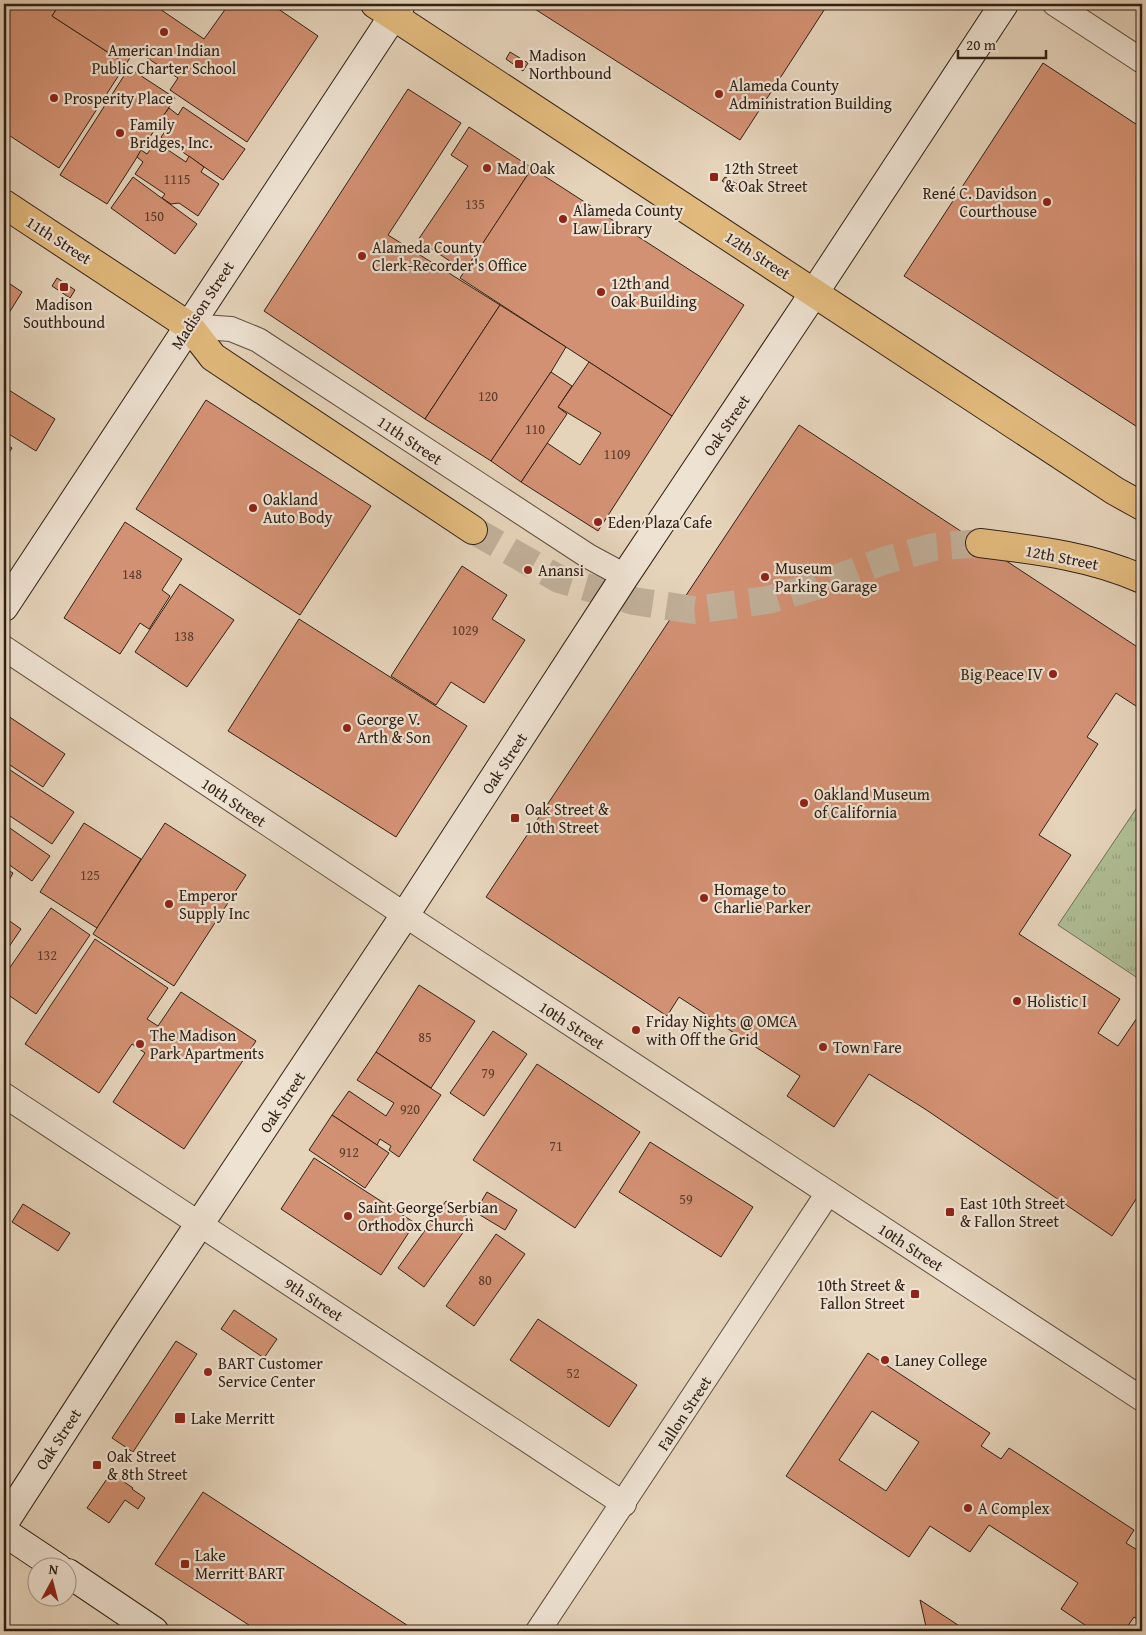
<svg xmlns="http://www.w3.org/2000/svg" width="1146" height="1635" font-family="'Gentium Book Plus',serif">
	<defs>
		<pattern id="grass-tufts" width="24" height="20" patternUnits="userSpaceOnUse" patternTransform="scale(1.25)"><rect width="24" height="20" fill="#afbe94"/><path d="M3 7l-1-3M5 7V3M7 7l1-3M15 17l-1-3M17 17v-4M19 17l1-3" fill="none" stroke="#97a37f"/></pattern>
	</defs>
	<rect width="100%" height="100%" fill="#e5d3ba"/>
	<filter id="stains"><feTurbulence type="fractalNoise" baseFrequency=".004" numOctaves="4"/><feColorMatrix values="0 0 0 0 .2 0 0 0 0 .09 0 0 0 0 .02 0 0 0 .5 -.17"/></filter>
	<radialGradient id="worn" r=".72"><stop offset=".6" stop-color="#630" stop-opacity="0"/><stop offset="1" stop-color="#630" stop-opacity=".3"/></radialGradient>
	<polygon fill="url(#grass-tufts)" stroke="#707055" points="1142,800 1142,981 1058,925"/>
	<g fill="#d39173" stroke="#312116" fill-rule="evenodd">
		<polygon points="4,4 60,4 52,16 126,64 59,168 4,132"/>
		<polygon points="60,4 155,4 154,5 204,39 229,4 271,4 318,36 247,142 170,90 178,78 135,50 126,64 52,16"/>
		<polygon points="527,4 828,4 740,140"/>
		<polygon points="510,52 528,63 523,71 506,59"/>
		<polygon points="1043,63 1142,128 1142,430 904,276"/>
		<polygon points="129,68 175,98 107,204 60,175"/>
		<polygon points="408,89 461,123 388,235 500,305 425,419 264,311"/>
		<polygon points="183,107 245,149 223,180 161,137 172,122 163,116 169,108 178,115"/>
		<polygon points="469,127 532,168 465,271 418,240 468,166 451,155"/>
		<polygon points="156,142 186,162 189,156 204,167 201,172 219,184 198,216 179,203 171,204 162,198 165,194 135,174 143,162 137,157 141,150 147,154"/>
		<polygon points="532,168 744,305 672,416 460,278"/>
		<polygon points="133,177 197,224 175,254 111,208"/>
		<polygon points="725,177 742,187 739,191 722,181"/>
		<polygon points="57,278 75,290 70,298 52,286"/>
		<polygon points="4,280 22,292 4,321"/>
		<polygon points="500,305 566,347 551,372 491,461 425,419"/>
		<polygon points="589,362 672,416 598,531 521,482 547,443 580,465 601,433 558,407"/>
		<polygon points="551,372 572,386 558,407 567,414 521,482 491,461"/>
		<polygon points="4,387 55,419 36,451 4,431"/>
		<polygon points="206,400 371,506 300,615 136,509"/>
		<polygon points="799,425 1142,650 1142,710 1116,693 1087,737 1098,744 1039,835 1071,855 1019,934 1120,999 1098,1033 1118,1046 1141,1012 1142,1013 1142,1190 1112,1236 925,1109 869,1074 834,1127 787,1096 800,1076 679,997 667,1016 486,897"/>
		<polygon points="4,443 12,448 4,460"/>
		<polygon points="125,522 182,559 162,590 170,596 149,629 140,623 120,654 64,618"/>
		<polygon points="462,566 507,595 492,619 525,640 484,703 451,682 436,705 391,676"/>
		<polygon points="180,584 234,620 187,687 135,652"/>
		<polygon points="299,619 467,726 396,837 228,731"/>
		<polygon points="5,714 65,754 43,787 4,761"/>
		<polygon points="4,766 74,812 52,844 4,812"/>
		<polygon points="84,823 141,859 97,928 40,892"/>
		<polygon points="165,823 246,875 174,986 93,934"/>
		<polygon points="4,824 50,856 32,881 4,861"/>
		<polygon points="4,868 13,873 4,889"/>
		<polygon points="51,908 90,935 36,1014 4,992 4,976"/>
		<polygon points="4,917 21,929 4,954"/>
		<polygon points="95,939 168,988 147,1019 158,1026 181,992 256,1041 184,1149 113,1102 145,1053 132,1044 99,1093 25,1044"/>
		<polygon points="419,985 475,1021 431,1088 376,1052"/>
		<polygon points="493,1031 527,1054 484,1116 450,1093"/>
		<polygon points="376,1052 441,1095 399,1157 389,1150 391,1146 380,1139 377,1145 332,1115 349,1091 386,1116 394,1103 357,1080"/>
		<polygon points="537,1064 640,1132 575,1228 473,1160"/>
		<polygon points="332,1115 389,1153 365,1188 309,1150"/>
		<polygon points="650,1142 753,1207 721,1257 619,1192"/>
		<polygon points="314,1158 415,1223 381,1275 281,1209"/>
		<polygon points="1142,1190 1142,1201 1137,1198"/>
		<polygon points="487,1192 517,1210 505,1230 475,1212"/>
		<polygon points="446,1201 472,1220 424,1287 398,1268"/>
		<polygon points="23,1204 70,1233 58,1251 12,1222"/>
		<polygon points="496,1234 525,1254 474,1326 446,1306"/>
		<polygon points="234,1310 277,1339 264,1358 221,1329"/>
		<polygon points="538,1319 637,1385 609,1427 510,1360"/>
		<polygon points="176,1341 197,1354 133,1452 112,1438"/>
		<path d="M 868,1353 L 990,1433 L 981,1446 L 1001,1459 L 1009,1448 L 1134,1530 L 1126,1543 L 1142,1553 L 1142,1622 L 1134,1617 L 1125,1630 L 1127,1631 L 1094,1631 L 1061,1609 L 1078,1583 L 989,1525 L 970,1552 L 930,1526 L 909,1557 L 786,1476 ZM 872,1411 L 919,1442 L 886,1491 L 839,1460 Z"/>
		<polygon points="111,1473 133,1488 132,1489 145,1498 138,1509 125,1500 109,1523 87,1508"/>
		<polygon points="203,1492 416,1631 258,1631 155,1564"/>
		<polygon points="920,1600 967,1631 927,1631"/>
	</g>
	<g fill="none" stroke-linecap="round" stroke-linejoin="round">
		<polyline stroke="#c1af99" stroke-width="28" stroke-dasharray="28 14" stroke-linecap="butt" points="473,530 559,579 634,601 694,610 768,600 819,585 886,560 934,547 980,543"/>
		<g stroke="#5e4e3f" stroke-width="26">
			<g id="street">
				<polyline points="1055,4 1142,61"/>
				<polyline points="189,326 231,329 258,340 588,556 625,576"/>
				<polyline points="4,648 405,915 1142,1399"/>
				<polyline points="4,1095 624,1504"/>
				<polyline points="538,1631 828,1193"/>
			</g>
		</g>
		<g stroke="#312116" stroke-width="30">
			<g id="secondary">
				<polyline points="4,607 401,4"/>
				<polyline points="4,1523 125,1336 405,915 625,576 814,293 1004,4"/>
				<polyline points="4,1532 58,1568"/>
				<polyline points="68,1573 154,1631"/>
			</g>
		</g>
		<g stroke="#312116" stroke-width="30">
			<g id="primary">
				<polyline points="375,4 1115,491 1142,506"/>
				<polyline points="4,204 189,326 213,357 473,530"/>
				<path d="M 980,543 C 1035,550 1091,556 1142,579"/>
			</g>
		</g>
		<use href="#street" stroke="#eee2d2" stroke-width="24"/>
		<use href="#secondary" stroke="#eee2d2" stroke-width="28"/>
		<use href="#primary" stroke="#e2ba7d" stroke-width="28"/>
	</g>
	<g fill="#8f2418" stroke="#eee2d2" stroke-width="2">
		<circle cx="164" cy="32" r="5"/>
		<rect x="514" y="59" width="10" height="10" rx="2.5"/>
		<circle cx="719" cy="94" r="5"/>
		<circle cx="54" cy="98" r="5"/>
		<circle cx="120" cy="133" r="5"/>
		<circle cx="487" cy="168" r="5"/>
		<rect x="709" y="172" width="10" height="10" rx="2.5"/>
		<circle cx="1047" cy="202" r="5"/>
		<circle cx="563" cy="219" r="5"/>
		<circle cx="362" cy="256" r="5"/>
		<rect x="59" y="282" width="10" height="10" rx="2.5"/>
		<circle cx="601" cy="292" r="5"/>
		<circle cx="253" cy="508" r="5"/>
		<circle cx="598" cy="522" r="5"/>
		<circle cx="528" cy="570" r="5"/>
		<circle cx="765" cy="577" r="5"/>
		<circle cx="1053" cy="674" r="5"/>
		<circle cx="347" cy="728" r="5"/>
		<circle cx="804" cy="803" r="5"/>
		<rect x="510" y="813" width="10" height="10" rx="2.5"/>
		<circle cx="704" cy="898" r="5"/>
		<circle cx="169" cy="904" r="5"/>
		<circle cx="1017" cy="1001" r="5"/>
		<circle cx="636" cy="1030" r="5"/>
		<circle cx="140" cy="1044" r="5"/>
		<circle cx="823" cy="1047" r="5"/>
		<rect x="945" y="1207" width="10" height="10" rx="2.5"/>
		<circle cx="348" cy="1216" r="5"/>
		<rect x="910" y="1289" width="10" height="10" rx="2.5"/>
		<circle cx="885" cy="1360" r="5"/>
		<circle cx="208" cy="1372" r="5"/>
		<rect x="174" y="1412" width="12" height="12" rx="2.5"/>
		<rect x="92" y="1460" width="10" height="10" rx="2.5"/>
		<circle cx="968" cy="1508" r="5"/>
		<rect x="180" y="1559" width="10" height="10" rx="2.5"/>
	</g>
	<g text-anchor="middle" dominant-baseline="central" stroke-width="4.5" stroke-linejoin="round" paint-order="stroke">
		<g font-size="14" fill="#5a3d2d">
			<text x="177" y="179">1115</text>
			<text x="475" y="204">135</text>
			<text x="154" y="216">150</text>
			<text x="488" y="396">120</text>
			<text x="535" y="429">110</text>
			<text x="617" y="454">1109</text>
			<text x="132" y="574">148</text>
			<text x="465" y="630">1029</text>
			<text x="184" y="636">138</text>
			<text x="90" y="875">125</text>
			<text x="47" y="955">132</text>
			<text x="425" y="1037">85</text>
			<text x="488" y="1073">79</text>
			<text x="410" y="1109">920</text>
			<text x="556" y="1146">71</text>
			<text x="349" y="1152">912</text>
			<text x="686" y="1199">59</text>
			<text x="485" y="1280">80</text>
			<text x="573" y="1373">52</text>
		</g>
		<g font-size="16" fill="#312116" stroke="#eee2d2" text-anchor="start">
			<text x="164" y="50" text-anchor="middle">American Indian<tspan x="164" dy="18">Public Charter School</tspan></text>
			<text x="529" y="55">Madison<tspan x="529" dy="18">Northbound</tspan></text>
			<text x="729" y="85">Alameda County<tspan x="729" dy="18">Administration Building</tspan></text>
			<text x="64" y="98">Prosperity Place</text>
			<text x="130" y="124">Family<tspan x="130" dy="18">Bridges, Inc.</tspan></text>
			<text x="497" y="168">Mad Oak</text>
			<text x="724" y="168">12th Street<tspan x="724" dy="18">&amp; Oak Street</tspan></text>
			<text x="1037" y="193" text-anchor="end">René C. Davidson<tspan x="1037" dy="18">Courthouse</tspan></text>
			<text x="573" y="210">Alameda County<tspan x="573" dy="18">Law Library</tspan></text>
			<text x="372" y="247">Alameda County<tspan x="372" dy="18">Clerk-Recorder's Office</tspan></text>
			<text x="611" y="283">12th and<tspan x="611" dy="18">Oak Building</tspan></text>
			<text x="64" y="304" text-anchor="middle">Madison<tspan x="64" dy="18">Southbound</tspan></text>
			<text x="263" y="499">Oakland<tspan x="263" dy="18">Auto Body</tspan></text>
			<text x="608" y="522">Eden Plaza Cafe</text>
			<text x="775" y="568">Museum<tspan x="775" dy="18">Parking Garage</tspan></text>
			<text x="538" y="570">Anansi</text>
			<text x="1043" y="674" text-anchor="end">Big Peace IV</text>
			<text x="357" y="719">George V.<tspan x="357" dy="18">Arth &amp; Son</tspan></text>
			<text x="814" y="794">Oakland Museum<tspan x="814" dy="18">of California</tspan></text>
			<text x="525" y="809">Oak Street &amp;<tspan x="525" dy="18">10th Street</tspan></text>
			<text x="714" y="889">Homage to<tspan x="714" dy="18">Charlie Parker</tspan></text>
			<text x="179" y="895">Emperor<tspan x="179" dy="18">Supply Inc</tspan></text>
			<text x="1027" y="1001">Holistic I</text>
			<text x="646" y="1021">Friday Nights @ OMCA<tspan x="646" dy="18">with Off the Grid</tspan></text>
			<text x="150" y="1035">The Madison<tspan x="150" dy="18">Park Apartments</tspan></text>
			<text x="833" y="1047">Town Fare</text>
			<text x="960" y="1203">East 10th Street<tspan x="960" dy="18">&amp; Fallon Street</tspan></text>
			<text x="358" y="1207">Saint George Serbian<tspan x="358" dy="18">Orthodox Church</tspan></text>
			<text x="905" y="1285" text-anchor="end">10th Street &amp;<tspan x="905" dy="18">Fallon Street</tspan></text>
			<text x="895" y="1360">Laney College</text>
			<text x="218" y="1363">BART Customer<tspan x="218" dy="18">Service Center</tspan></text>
			<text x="191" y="1418">Lake Merritt</text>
			<text x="107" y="1456">Oak Street<tspan x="107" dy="18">&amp; 8th Street</tspan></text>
			<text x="978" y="1508">A Complex</text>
			<text x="195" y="1555">Lake<tspan x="195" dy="18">Merritt BART</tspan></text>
		</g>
		<g font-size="16" fill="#312116" stroke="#eee2d2">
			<text transform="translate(59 240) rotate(33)">11th Street</text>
			<text transform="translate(758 255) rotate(33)">12th Street</text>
			<text transform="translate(202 305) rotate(-57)">Madison Street</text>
			<text transform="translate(726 425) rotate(-56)">Oak Street</text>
			<text transform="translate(410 440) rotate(34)">11th Street</text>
			<text transform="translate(1062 557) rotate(11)">12th Street</text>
			<text transform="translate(504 763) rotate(-57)">Oak Street</text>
			<text transform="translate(234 802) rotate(34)">10th Street</text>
			<text transform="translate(572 1025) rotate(33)">10th Street</text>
			<text transform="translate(282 1102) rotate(-57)">Oak Street</text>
			<text transform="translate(911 1247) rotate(33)">10th Street</text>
			<text transform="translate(314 1299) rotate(33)">9th Street</text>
			<text transform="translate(684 1413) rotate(-57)">Fallon Street</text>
			<text transform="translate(58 1439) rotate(-57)">Oak Street</text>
		</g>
	</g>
	<rect width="1146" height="1635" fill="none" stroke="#e5d3ba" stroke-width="20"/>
	<rect x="5" y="5" width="1136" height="1625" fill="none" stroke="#312116" stroke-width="2.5"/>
	<rect x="10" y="10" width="1126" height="1615" fill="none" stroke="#312116"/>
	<g transform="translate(52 1582) rotate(7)"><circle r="24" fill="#eee2d2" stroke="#a29587"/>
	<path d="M0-4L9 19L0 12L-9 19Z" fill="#8f2418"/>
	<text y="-8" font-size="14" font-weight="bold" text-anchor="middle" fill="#312116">N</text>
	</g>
	<path d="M958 50v8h88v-8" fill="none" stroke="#312116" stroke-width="2.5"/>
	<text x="966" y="50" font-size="15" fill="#312116" stroke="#eee2d2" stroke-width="4" paint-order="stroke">20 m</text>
	<rect width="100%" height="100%" filter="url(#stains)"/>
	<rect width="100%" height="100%" fill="url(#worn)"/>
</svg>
